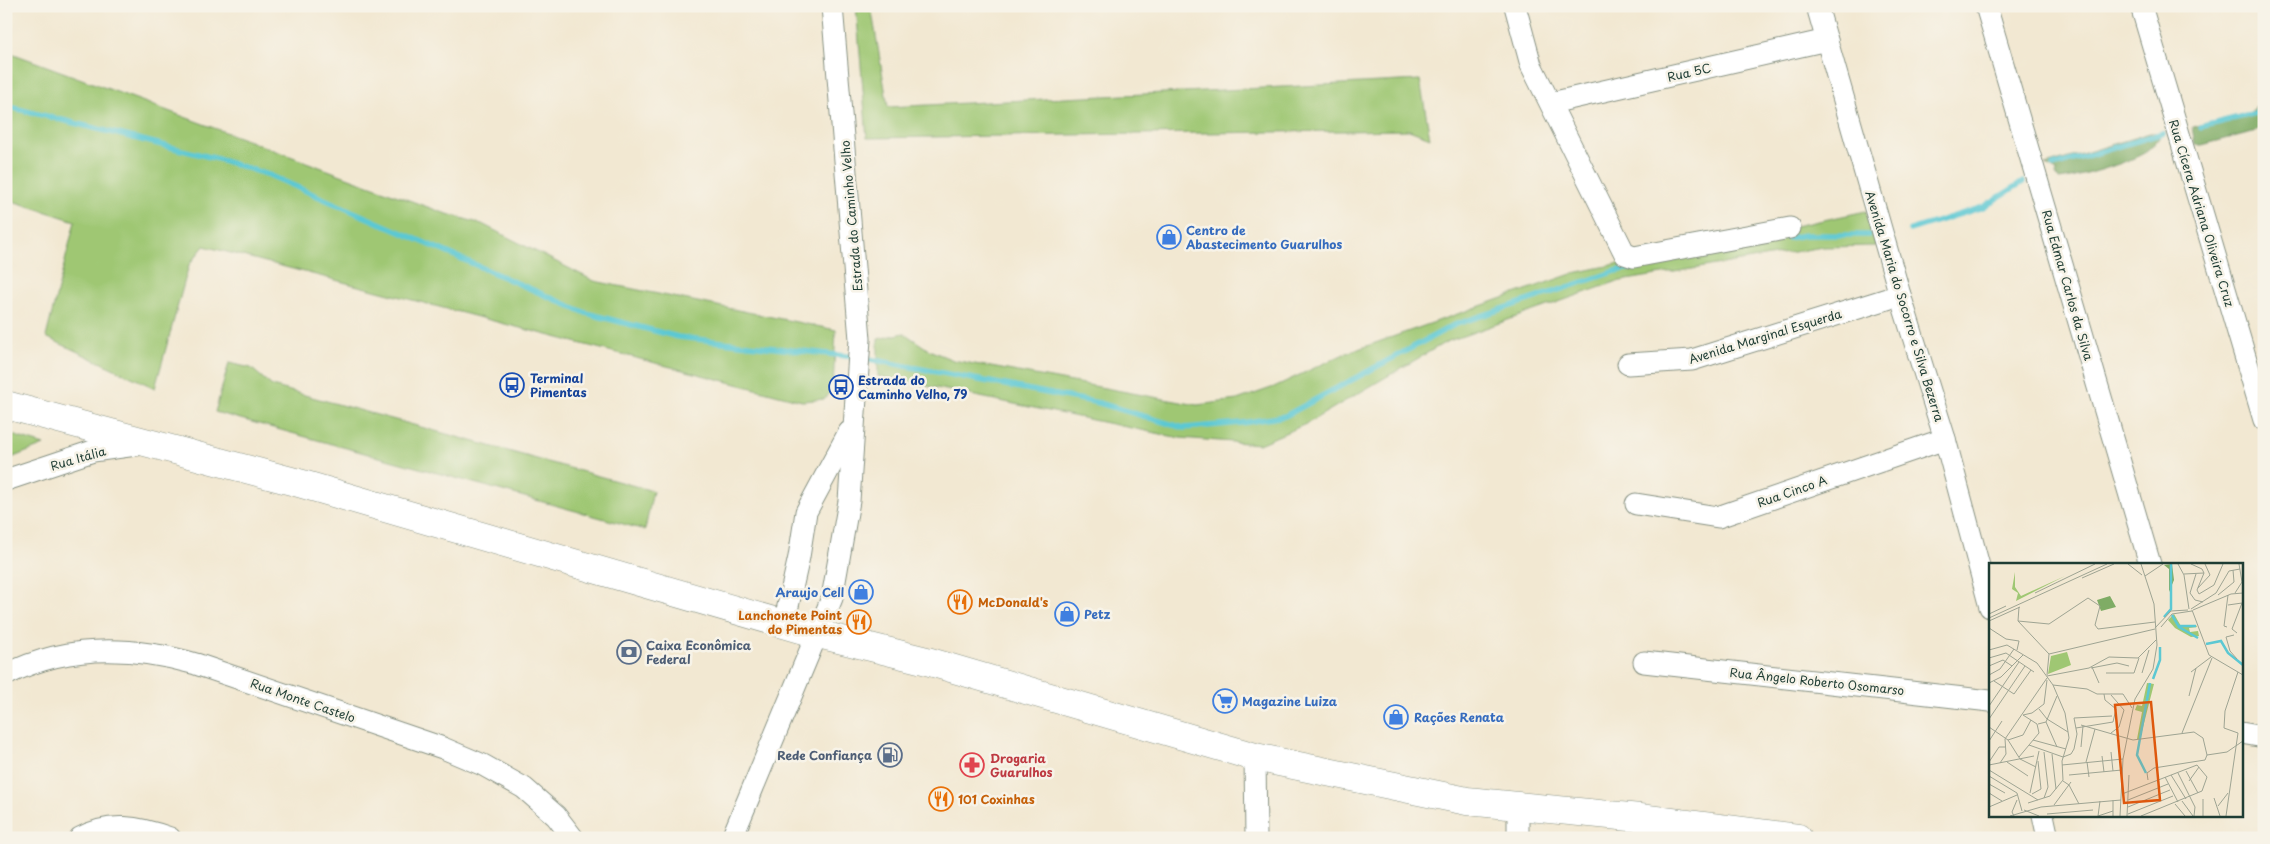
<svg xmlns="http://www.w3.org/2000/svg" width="2270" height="844" font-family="'Playpen Sans',sans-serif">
	<rect width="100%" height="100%" fill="#f7f3e8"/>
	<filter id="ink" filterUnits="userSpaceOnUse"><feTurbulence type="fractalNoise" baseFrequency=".02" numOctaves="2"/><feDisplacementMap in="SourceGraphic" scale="10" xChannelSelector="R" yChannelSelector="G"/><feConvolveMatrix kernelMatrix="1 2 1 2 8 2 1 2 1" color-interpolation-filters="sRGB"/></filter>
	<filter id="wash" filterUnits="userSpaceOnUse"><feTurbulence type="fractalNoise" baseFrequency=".0096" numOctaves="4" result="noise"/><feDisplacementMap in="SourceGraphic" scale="20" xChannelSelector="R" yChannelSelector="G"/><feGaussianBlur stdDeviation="1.12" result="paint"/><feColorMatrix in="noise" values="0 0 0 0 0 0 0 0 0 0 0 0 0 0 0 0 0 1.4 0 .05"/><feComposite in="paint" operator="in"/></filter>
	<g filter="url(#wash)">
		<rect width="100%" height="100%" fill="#f2e8d2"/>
		<g fill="#9fc773" stroke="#5f8254">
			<polygon points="856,6 871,6 888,107 1420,80 1430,138 1409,130 867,138"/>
			<polygon points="6,51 444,213 482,224 594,281 836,330 833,388 825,399 802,401 204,246 189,265 155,388 46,337 75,221 6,199"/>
			<polygon points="1866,211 1876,246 1823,247 1615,282 1446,342 1306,424 1259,444 1180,438 878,376 878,339 904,333 929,350 953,360 1197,405 1237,400 1274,387 1344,354 1574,273"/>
			<polygon points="229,363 251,368 272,386 653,491 645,530 215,412"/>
			<polygon points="6,433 44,445 6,460"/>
		</g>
		<g fill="#7fac65" stroke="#4f744c">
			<polygon points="2264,105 2264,129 2202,145 2195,145 2192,127 2251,112 2256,106"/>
			<path d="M 2150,133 L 2157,133 L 2159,138 C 2155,143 2151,149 2146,152 C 2130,162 2079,178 2059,180 L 2056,175 L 2057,171 L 2046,165 Z"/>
		</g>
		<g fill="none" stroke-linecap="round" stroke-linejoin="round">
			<g stroke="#5cc8d3" stroke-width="5.5">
				<polyline points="6,106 218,159 269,175 586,313 678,337 855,357"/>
				<polyline points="2200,127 2264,111"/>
				<polyline points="2053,166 2163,133"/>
				<polyline points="1910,230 1983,207 2023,182"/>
				<polyline points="1788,238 1805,235 1869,235"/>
				<polyline points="864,358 1099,403 1184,428 1242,423 1285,416 1454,325 1616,271 1641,266"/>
			</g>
		</g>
	</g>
	<g filter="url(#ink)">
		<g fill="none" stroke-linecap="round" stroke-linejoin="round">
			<g stroke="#889283" stroke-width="23">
				<g id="minor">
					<polyline points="1515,6 1531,65 1625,254 1634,257 1790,228"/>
					<polyline points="1817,6 1900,295 1945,439 1990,607"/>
					<polyline points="1986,6 2150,564"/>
					<polyline points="2141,6 2264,420"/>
					<polyline points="1551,103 1827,40"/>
					<polyline points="1628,364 1692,360 1900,295"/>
					<polyline points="6,480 93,451 143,444"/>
					<polyline points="1636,504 1718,517 1945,439"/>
					<polyline points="784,624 799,557 806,512 849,432"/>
					<polyline points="1644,662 1990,701"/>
					<path d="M 6,675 C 66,644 133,646 196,664 L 443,748 L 483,765 L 524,788 L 556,816 L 573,838"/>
					<polyline points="2241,733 2264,737"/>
					<polyline points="1255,757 1256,838"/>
					<polyline points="1518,807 1518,838"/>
					<polyline points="2043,815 2048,838"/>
					<path d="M 80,838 C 110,821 139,827 170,838"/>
					<polyline points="732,838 832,598 849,501 860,339 832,6"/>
				</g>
			</g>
			<g stroke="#889283" stroke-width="29">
				<polyline id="major" points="6,405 299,483 818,634 927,661 1255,757 1467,801 1640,818 1798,838"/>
			</g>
			<use href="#minor" stroke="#fff" stroke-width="21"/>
			<use href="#major" stroke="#fff" stroke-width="28"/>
		</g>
	</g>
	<defs>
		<g id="shop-ring" transform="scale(1.25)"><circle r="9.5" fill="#f7f3e8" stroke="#3f7fe0" stroke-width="1.5"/><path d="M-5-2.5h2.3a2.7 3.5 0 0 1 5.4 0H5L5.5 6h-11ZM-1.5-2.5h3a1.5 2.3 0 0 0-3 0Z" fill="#3f7fe0"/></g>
		<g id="bus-ring" transform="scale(1.25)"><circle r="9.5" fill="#f7f3e8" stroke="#1a4fb4" stroke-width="1.5"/><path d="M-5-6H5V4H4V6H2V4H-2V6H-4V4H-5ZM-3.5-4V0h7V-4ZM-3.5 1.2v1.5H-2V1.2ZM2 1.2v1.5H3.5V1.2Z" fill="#1a4fb4"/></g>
		<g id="restaurant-ring" transform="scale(1.25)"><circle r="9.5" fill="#f7f3e8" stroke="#e8710a" stroke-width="1.5"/><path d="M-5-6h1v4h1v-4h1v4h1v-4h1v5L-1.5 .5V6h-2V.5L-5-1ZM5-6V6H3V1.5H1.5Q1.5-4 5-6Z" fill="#e8710a"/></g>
		<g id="bank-ring" transform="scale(1.25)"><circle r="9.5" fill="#f7f3e8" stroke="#5c6f8a" stroke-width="1.5"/><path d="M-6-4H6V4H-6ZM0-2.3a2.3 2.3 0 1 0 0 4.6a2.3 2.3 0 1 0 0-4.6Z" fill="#5c6f8a"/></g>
		<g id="supermarket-ring" transform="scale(1.25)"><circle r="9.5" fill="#f7f3e8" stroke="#3f7fe0" stroke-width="1.5"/><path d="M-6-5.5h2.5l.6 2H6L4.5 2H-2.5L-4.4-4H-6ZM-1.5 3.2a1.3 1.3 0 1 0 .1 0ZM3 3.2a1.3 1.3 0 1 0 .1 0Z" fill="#3f7fe0"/></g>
		<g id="fuel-ring" transform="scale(1.25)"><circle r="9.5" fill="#f7f3e8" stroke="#5c6f8a" stroke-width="1.5"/><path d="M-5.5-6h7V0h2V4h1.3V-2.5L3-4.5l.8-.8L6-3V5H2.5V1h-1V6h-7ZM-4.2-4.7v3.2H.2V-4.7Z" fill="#5c6f8a"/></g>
		<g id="pharmacy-ring" transform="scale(1.25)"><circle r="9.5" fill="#f7f3e8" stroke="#e0444e" stroke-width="1.5"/><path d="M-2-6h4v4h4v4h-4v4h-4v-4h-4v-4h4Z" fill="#e0444e"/></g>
	</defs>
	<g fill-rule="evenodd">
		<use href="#shop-ring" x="1169" y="237"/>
		<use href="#bus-ring" x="512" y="385"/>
		<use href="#bus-ring" x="841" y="387"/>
		<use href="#shop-ring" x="861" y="592"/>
		<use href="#restaurant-ring" x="960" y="602"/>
		<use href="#shop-ring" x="1067" y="614"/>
		<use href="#restaurant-ring" x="859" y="622"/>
		<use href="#bank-ring" x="629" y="652"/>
		<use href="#supermarket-ring" x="1225" y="701"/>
		<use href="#shop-ring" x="1396" y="717"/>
		<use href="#fuel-ring" x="890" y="755"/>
		<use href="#pharmacy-ring" x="972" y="765"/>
		<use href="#restaurant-ring" x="941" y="799"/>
	</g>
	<g text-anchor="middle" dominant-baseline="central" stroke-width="5" stroke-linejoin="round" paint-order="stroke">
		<g font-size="12" fill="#1f3d34" stroke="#f7f3e8">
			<text transform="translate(1689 72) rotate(-13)">Rua 5C</text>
			<text transform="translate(2202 213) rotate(73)">Rua Cícera Adriana Oliveira Cruz</text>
			<text transform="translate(851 216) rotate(-95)">Estrada do Caminho Velho</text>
			<text transform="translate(2068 285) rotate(74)">Rua Edmar Carlos da Silva</text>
			<text transform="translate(1905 306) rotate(73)">Avenida Maria do Socorro e Silva Bezerra</text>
			<text transform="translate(1765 336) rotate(-17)">Avenida Marginal Esquerda</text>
			<text transform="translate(78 458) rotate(-16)">Rua Itália</text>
			<text transform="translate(1792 491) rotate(-19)">Rua Cinco A</text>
			<text transform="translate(1817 681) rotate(6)">Rua Ângelo Roberto Osomarso</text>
			<text transform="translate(303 700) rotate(19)">Rua Monte Castelo</text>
		</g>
		<g font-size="12" font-weight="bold" fill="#366cbe" stroke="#f7f3e8" text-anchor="start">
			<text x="1186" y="230">Centro de<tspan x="1186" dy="14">Abastecimento Guarulhos</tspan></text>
			<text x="844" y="592" text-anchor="end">Araujo Cell</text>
			<text x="1084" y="614">Petz</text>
			<text x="1242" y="701">Magazine Luiza</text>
			<text x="1414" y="717">Rações Renata</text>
		</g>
		<g font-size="12" font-weight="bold" fill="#164399" stroke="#f7f3e8" text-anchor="start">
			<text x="530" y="378">Terminal<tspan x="530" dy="14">Pimentas</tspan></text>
			<text x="858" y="380">Estrada do<tspan x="858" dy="14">Caminho Velho, 79</tspan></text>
		</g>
		<g font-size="12" font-weight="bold" fill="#c56008" stroke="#f7f3e8" text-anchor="start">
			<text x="978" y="602">McDonald's</text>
			<text x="842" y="615" text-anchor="end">Lanchonete Point<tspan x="842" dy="14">do Pimentas</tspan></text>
			<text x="958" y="799">101 Coxinhas</text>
		</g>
		<g font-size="12" font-weight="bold" fill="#4e5e75" stroke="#f7f3e8" text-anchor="start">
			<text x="646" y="645">Caixa Econômica<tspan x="646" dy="14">Federal</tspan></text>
			<text x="872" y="755" text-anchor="end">Rede Confiança</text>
		</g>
		<g font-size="12" font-weight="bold" fill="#be3a42" stroke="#f7f3e8" text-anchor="start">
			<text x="990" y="758">Drogaria<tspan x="990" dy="14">Guarulhos</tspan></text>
		</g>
	</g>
	<g transform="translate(1989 563)">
		<rect width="254" height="254" fill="#f2e8d2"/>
		<path d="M 26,9 L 26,24 L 32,33 L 76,13 L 27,38 L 29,30 L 23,26 ZM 185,51 L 192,63 L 207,62 L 208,64 L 200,65 L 201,69 L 209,68 L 210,73 L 202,74 L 186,65 L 179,57 ZM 78,89 L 82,102 L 59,111 L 62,93 ZM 158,120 L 165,121 L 151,176 L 148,176 L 153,149 L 146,147 L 148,142 L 153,143 Z" fill="#9fc773"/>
		<path d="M 183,1 L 185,17 L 180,29 L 180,6 L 175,2 ZM 121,33 L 127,44 L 112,48 L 108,37 Z" fill="#7fac65"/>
		<path fill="none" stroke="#5cc8d3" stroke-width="2.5" d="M 183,52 L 190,64 L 209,75M 175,54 L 182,46 L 182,1M 190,63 L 207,63M 217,81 L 232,78 L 239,90 L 254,102M 164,116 L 171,97 L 171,84M 157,210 L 148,192 L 161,120"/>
		<path fill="none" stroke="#9ea493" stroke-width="1" d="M 139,1 L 153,12M 189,1 L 195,12 L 200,46M 202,1 L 213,6 L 215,10M 215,10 L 208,27 L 210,31 L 225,22 L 234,1M 195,11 L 215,10M 207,11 L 201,30 L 206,37 L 214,39M 156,13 L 174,1M 93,15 L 125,1M 209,25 L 221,12 L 216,1M 46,30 L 106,1M 246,30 L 253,19 L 250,1M 229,32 L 245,19 L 244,7M 239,42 L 253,40 L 243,66 L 248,70M 30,44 L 29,58 L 60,91 L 166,66M 202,46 L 227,30 L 240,8 L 251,6M 203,47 L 220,92 L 254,112M 204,47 L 242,31 L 254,30M 0,51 L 17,43M 0,55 L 118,1M 0,58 L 31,44M 29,58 L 60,61 L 99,35 L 111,43 L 106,62 L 109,66 L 166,59M 172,64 L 183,51 L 203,48M 238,64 L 235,63 L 239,32M 0,65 L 17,76 L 30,78 L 28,87M 166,65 L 182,48 L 199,47M 245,72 L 237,74 L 241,88 L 248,96M 0,87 L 18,82 L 48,100 L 64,122 L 76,150 L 80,175 L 73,198 L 74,217 L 61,233 L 39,240M 0,95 L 17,90 L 45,109M 0,103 L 14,97 L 23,103M 103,104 L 110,120M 102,105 L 128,100 L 140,103M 202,109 L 222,94M 117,110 L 145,110 L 150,95M 153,110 L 160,87M 0,112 L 11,106 L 25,86M 58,112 L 60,91M 58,113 L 100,105 L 120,94 L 149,95 L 167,77M 5,118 L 25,131 L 42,107M 0,120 L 12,114 L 34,92M 64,122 L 98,126 L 108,131 L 134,131 L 143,145M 122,132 L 135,147 L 130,164 L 122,170M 200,133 L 207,105M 0,143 L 30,99M 50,146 L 58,156 L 79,169M 34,152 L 43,150 L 55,141 L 58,117M 34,152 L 48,161M 0,156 L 36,103M 57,159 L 68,184M 49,161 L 57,159 L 68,133M 92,162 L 144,177 L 205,169 L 214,175 L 218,192M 0,164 L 19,177 L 31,196M 87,165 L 124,159 L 127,146 L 116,137 L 115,131M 193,170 L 223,95M 19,177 L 34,172 L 42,157M 44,177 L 77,186M 0,178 L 13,158M 40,182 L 74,194M 92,184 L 94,163M 122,189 L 124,208M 63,191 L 67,226M 218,192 L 238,189 L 254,178M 113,193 L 115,209M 30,194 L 50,170 L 48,161M 74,194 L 82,191 L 85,186 L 88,171 L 85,155 L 123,153M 31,196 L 47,204M 0,199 L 10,184 L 16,184M 18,199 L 39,213M 97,199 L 106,166M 98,199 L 100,214M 11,200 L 17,191 L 16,176 L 58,115M 0,202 L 45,193M 73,202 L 134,196M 0,207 L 49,237M 197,208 L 209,230M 189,210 L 206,244 L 205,253M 80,212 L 133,207M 182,212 L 197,236M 0,213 L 28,230 L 33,248M 176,214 L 189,239M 159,217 L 158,210 L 165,205 L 216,197 L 218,192M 74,218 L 80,222 L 90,241M 200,218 L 210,204M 0,221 L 16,230M 0,230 L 13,238M 41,230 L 50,188M 43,231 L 52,226 L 49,198M 133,231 L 208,202M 55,235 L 59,224 L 55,189M 225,235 L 231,253M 214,236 L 214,253M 139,237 L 179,221M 193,238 L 204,253M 186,241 L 196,253M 65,242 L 82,219M 229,243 L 239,230M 0,244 L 28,232M 139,244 L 181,227M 35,247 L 50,253M 58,251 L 104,247M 139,251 L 184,233M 21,253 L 52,244 L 132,237M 25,253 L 23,249 L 28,237M 109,253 L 111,238M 109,253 L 124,248M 124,253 L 124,237M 131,253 L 134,196 L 146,136 L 164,106 L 168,82 L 165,41 L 152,1M 138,253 L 140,212M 152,253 L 213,228 L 218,214 L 208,202M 237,253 L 249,170 L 235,165 L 236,148 L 249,109"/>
		<path fill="#de580e" fill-opacity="0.15" stroke="#de580e" stroke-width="2.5" d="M 162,139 L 171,237 L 135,240 L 126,142 Z"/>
		<rect width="254" height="254" fill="none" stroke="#1f3d34" stroke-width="2.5"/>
	</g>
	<rect width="2270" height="844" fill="none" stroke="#f7f3e8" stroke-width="25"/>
</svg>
